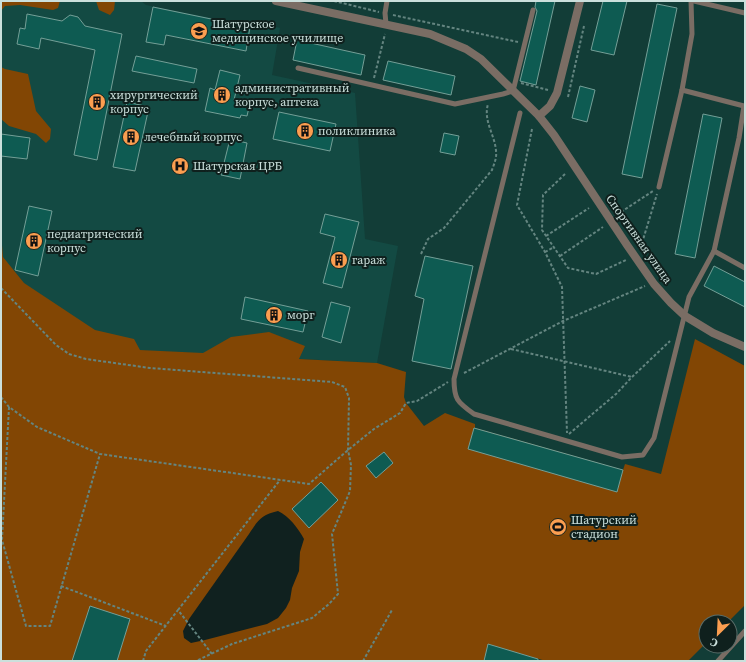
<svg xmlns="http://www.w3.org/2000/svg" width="746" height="662" font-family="'Source Serif 4',serif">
	<rect width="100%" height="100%" fill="#123d37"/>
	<polygon fill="#134a43" points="1,1 141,1 146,5 252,26 259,23 280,28 272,75 355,93 365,239 398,246 377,363 75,347 1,272"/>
	<g fill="#824604">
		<polygon points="1,1 60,1 58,8 53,10 20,5 5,6 1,11"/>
		<polygon points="96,1 115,1 114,10 110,15 99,10"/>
		<polygon points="1,67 5,69 28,74 36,111 51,129 50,139 46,143 36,134 9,126 1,119"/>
		<polygon points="1,233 3,257 24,283 95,330 134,339 140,350 203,353 231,337 269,332 305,346 299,359 377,363 406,372 404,397 406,403 424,426 445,413 475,424 475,428 623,470 625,464 661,474 695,339 745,366 745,605 728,622 706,622 706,643 688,661 546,661 489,645 484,661 1,661"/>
	</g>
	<path fill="#10211f" d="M 278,511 C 289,516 298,528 304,539 L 300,552 L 299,571 L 292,588 L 290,600 L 286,608 L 278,618 L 267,624 L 205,640 L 191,643 L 184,638 L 183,631 L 189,619 L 249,534 C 258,520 261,515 278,511 Z"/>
	<g fill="#0e5b52" stroke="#749f97">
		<polygon points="536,1 555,1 536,85 520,81 537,11 535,7"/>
		<polygon points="603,1 627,1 614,55 591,50"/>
		<polygon points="657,4 677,8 642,178 622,174"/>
		<polygon points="153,7 250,27 246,51 166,35 164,45 146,42"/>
		<polygon points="27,14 62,21 70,15 78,17 85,26 122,34 97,160 74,155 95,50 41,38 39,49 17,44 20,28 25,29"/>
		<polygon points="297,40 365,55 361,75 293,60"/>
		<polygon points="136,56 197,69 194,83 132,71"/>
		<polygon points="388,61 455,76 451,95 383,80"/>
		<polygon points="220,70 240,75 234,100 250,103 247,116 241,115 240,118 205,111 210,88 215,90"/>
		<polygon points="580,86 595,90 587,122 572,118"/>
		<polygon points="127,102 149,107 135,171 113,167"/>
		<polygon points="279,112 336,124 330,151 273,139"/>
		<polygon points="703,114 722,118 695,258 675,254"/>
		<polygon points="444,133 459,136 455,155 440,152"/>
		<polygon points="1,134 30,138 27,159 1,156"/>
		<polygon points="230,139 247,143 240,179 221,175"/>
		<polygon points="29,206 52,211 38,276 15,270"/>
		<polygon points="325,214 359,222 342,288 323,283 335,237 320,233"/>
		<polygon points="425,256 473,266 451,369 412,361 424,299 415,296"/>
		<polygon points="714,266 745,282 745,307 704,286"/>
		<polygon points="245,297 308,311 303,332 241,319"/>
		<polygon points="331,302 350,307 341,343 322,337"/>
		<polygon points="474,428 623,470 617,492 468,449"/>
		<polygon points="384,452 393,463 376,478 366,466"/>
		<polygon points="321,482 338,500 309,528 292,509"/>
		<polygon points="90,606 130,619 117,661 72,661"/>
		<polygon points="488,644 538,659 538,661 484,661"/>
	</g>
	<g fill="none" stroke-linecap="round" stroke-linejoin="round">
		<g stroke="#648580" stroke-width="2" stroke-dasharray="3 2" stroke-linecap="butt">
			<polyline points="334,1 379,12"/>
			<polyline points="393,15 518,42"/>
			<polyline points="374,78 385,34"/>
			<polyline points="521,83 548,90"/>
			<polyline points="568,97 584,26"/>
			<polyline points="532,129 517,205 545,252 562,287 567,433"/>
			<polyline points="565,174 543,195 542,230 568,268 596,274 626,260"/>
			<polyline points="621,212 653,191"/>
			<polyline points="546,236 589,208"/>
			<polyline points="642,243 657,194"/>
			<polyline points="545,252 554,247"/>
			<path d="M 421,254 L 428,239 L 444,228 L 492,170 C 494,164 497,158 496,151 C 495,135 483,121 488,104"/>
			<polyline points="560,256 603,227"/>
			<polyline points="1,288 56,345 69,354 86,359 150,368 332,382 345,387 349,398 348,450 351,465 350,491 332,534 338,594 329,604 312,618 232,644 196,661"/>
			<polyline points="511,349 632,377"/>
			<polyline points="464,373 563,321 645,286"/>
			<polyline points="1,397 9,407 37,427 100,454 309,484 348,450 374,429 400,413 406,403 417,401 448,382"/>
			<polyline points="9,407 2,540 26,626 50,626 100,454"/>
			<polyline points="569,434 616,394 632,377 670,341"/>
			<polyline points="61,586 166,626"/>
			<polyline points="178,610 280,480"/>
			<polyline points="143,661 146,651 178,610 212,654"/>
			<polyline points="363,661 392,610"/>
		</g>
		<g stroke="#7a6d64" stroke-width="5">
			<polyline points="691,1 692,34 682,90 744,106 739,138 714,251"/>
			<polyline points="694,1 745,13"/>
			<polyline points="386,24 385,13 387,1"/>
			<polyline points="298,68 455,104 503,94 513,91 533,10"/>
			<path d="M 520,113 L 454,379 C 454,399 457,402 474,414 L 622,457 L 643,455 L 654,438 L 689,297 L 714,251 L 745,268"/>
			<polyline points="659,187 682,90"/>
			<polyline points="718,661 745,631"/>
		</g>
		<polyline stroke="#7a6d64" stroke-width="8" points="539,116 550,106 557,93 580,1"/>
		<polyline stroke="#7a6d64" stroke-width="8" points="276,1 430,34 466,49 481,59 539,116 554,135 627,245 654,284 671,303 685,316 713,333 745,347"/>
	</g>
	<defs>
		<g id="university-disc" transform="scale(0.9)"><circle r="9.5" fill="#fb9e50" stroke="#0f201d"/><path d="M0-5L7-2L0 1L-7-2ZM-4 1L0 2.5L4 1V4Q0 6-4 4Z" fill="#111"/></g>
		<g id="building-disc" transform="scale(0.9)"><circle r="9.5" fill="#fb9e50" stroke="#0f201d"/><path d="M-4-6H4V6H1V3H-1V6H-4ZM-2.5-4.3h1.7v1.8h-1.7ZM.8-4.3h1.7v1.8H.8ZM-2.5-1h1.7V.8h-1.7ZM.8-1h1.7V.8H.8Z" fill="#111"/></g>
		<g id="hospital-disc" transform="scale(0.9)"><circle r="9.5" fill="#fb9e50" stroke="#0f201d"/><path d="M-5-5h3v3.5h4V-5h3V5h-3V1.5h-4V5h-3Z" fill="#111"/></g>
		<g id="stadium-disc" transform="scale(0.9)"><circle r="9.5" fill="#fb9e50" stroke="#0f201d"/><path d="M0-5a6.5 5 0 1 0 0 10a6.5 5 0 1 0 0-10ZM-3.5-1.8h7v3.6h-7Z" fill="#111"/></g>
	</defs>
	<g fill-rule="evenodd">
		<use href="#university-disc" x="199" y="31"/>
		<use href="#building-disc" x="222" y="95"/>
		<use href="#building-disc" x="97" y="102"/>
		<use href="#building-disc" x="305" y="131"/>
		<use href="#building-disc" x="131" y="137"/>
		<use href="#hospital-disc" x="180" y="166"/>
		<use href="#building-disc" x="34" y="241"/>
		<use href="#building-disc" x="339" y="260"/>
		<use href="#building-disc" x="274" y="315"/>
		<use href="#stadium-disc" x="558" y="527"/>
	</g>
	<g text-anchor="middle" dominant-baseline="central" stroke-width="4" stroke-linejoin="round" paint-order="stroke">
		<g font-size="12" fill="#cbe0dc" stroke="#0f201d" text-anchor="start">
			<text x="212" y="24">Шатурское<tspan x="212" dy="14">медицинское училище</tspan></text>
			<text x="235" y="88">административный<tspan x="235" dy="14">корпус, аптека</tspan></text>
			<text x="110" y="95">хирургический<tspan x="110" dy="14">корпус</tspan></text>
			<text x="318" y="131">поликлиника</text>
			<text x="144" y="137">лечебный корпус</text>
			<text x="193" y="166">Шатурская ЦРБ</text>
			<text x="47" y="234">педиатрический<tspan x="47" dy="14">корпус</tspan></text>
			<text x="352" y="260">гараж</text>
			<text x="287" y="315">морг</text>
			<text x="571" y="520">Шатурский<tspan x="571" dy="14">стадион</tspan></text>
		</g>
		<g font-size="12" fill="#cbe0dc" stroke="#0f201d">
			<text transform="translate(639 239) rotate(55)">Спортивная улица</text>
		</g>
	</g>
	<rect width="746" height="662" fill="none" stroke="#cbe0dc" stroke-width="4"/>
	<g transform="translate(718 634) rotate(204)"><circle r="19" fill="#0f201d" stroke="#5a6d69"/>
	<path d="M0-3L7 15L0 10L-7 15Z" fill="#fb9e50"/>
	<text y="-6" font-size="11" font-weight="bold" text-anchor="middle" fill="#cbe0dc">С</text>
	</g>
</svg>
